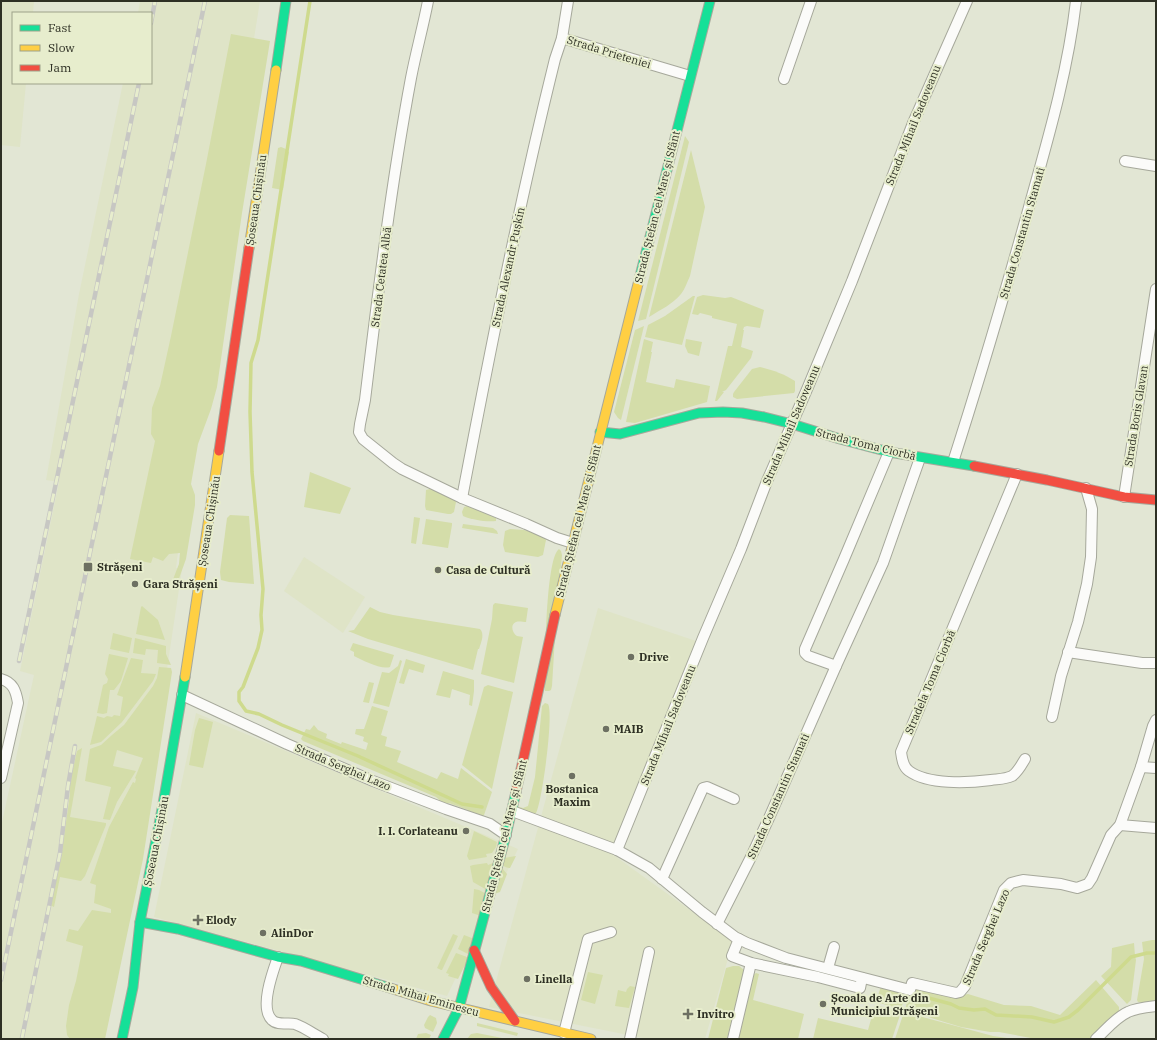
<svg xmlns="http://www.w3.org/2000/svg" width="1157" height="1040" font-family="'IBM Plex Serif',serif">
	<rect width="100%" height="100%" fill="#e2e6d4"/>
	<g fill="#dfe4c7">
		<polygon points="1,1 34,1 33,13 13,13 13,83 26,83 20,147 1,145"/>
		<polygon points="140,1 260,1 202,363 176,568 182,569 149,789 96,1039 1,1039 1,827 34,675 20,671 59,482 46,480 79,294 123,83 151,83 151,13 138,13"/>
		<polygon points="304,557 365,597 343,633 284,591"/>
		<polygon points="598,608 696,641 612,854 733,941 705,1039 648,1039 489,1007"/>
		<polygon points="196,713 518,849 447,996 154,917"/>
	</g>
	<g fill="#d4dda9">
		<polygon points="231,34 270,41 242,213 217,387 211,409 198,444 191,484 195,495 195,505 186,559 177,584 174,587 170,587 179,564 180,553 169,554 163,561 153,557 151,563 130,559 155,441 151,434 152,408 160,386 171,336 206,164"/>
		<polygon points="685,136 689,142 646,319 638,321"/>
		<polygon points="281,147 286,149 289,152 283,190 272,188 278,148"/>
		<path d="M 691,150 L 705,207 L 690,276 C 687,282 685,289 681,294 C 673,304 660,310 649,317 Z"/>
		<polygon points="703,295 725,298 731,297 764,310 760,328 747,326 744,327 743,330 744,330 741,347 753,351 751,358 726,390 722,392 724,392 717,401 715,401 728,346 732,346 737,324 712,318 712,316 700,313 698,315 692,314 697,297"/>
		<polygon points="693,296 695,296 682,345 645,337 648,325 665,316"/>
		<polygon points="644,326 621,420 618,418 614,412 635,330"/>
		<polygon points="644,339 653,342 651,352 652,352 646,382 674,388 676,379 710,386 707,402 635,423 626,422"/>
		<polygon points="686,339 702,342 699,356 688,353 685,346"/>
		<path d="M 760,367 C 773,370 784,374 795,381 L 795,391 L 794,393 L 737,399 L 733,397 L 733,394 L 734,392 L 752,369 Z"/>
		<polygon points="310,472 351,488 340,514 304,507"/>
		<polygon points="430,489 453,498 456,502 454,512 451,514 448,514 426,510 425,506 426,490"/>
		<path d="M 467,506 L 496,518 L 496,521 C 486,522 472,520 463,516 L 462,512 L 464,507 Z"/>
		<polygon points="230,515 249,516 254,584 229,582 221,580 220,572 227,518"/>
		<polygon points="414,517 420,518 416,544 411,543"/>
		<polygon points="426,519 452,523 452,525 448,548 422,544"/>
		<polygon points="463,524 493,528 497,531 498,534 462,528"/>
		<polygon points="510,529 524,530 544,536 546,540 543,555 538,557 505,552 503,545 505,531"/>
		<path d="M 559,549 L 561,551 L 562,555 L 556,620 L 552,686 L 551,690 L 549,691 L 545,691 C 545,670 545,559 559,549 Z"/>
		<path d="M 495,603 L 528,608 L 526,622 C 523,622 519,621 516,622 C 510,624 512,633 517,636 C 518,636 522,637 523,637 L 514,683 L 481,674 L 492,619 L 493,605 Z"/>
		<polygon points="142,606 158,620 165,640 136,634 141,607"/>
		<path d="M 370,607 L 380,612 L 393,615 L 480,629 C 485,634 481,643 479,649 L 478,649 L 473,670 L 368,639 L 348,631 L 354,630 Z"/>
		<polygon points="113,633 132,638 129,653 110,649"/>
		<polygon points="135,638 166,646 166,654 171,665 157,663 158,650 146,649 145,655 133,653"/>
		<path d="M 353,643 L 394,655 L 390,667 C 381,670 362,660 354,656 L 354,652 L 350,650 Z"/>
		<polygon points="109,654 128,658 121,681 114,690 110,690 107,713 103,714 97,713 103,685 107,683 108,679 105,674"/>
		<polygon points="131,658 143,660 141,673 156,674 153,681 122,722 101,742 90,745 97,716 104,718 107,716 112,717 114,715 120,716 123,697 117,695"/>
		<polygon points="406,659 425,665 423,673 409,669 404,684 399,683"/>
		<polygon points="400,660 402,661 389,707 373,703 382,672 389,673 398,666"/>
		<polygon points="159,667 171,668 172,672 143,859 105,1039 70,1039 67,1035 66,1026 69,1005 76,981 83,946 66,941 69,929 78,931 92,910 111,913 111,909 94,903 96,885 90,883 109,827 133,782 135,783 136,779 135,778 143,758 117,750 113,766 136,771 117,802 110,820 103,819 111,787 85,781 90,749 101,745 112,735 124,725 153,686 157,678"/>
		<polygon points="443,671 474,680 474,691 472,706 469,705 470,695 452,689 450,698 436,695"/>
		<polygon points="369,682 374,683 369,703 363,702"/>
		<polygon points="488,685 513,692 492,789 462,765 484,687"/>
		<path d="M 545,703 L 548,704 C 554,713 542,803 536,813 C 534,815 533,816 531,817 L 516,806 L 523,808 L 528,806 L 535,777 L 542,706 Z"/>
		<polygon points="372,706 388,711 381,735 387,737 385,746 401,751 397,762 437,779 441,772 458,779 461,768 492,792 484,815 481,818 467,815 468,810 449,803 444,804 436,797 303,741 301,739 306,729 310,730 314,725 318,730 327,734 326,738 341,744 342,742 366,750 368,743 363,741 364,737 355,734 356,729 364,729"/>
		<polygon points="199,718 213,722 203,768 189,765 195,730"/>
		<polygon points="82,748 70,817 106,823 106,825 85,876 81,881 60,877 54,907 50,905 61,858 70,794 70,782 77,751"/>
		<polygon points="474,831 497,842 496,847 492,853 486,854 487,857 469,860 467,856"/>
		<path d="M 516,856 L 510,868 C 504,868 502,864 498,859 Z"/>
		<polygon points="487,863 488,865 493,863 502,868 507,874 500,892 494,894 473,882 470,866 473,865"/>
		<polygon points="474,889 479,890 490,896 487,918 472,913"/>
		<polygon points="453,934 458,936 442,970 441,970 437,968"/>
		<polygon points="464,935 477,940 470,955 458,949"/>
		<polygon points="1152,940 1156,940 1156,1000 1143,1003 1138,1002 1137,1000 1144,959 1142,942"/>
		<polygon points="1134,943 1135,956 1136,960 1131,1000 1127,1004 1101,976 1111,967 1112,948"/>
		<polygon points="456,953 467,957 468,959 458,979 448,976 449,974 446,973"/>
		<polygon points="733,966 739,966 744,970 727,1039 708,1039 726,968"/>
		<polygon points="588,972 603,975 595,1004 581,1000"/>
		<polygon points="756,973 759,974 753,1000 804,1014 798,1039 737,1039 753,975"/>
		<path d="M 1096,980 L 1119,1007 L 1119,1011 L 1089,1039 L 1036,1039 L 999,1032 L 990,1032 L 961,1027 L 905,1010 C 908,999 909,991 921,987 L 958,996 L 968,994 L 1004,1005 L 1031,1006 L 1060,1015 Z"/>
		<polygon points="630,986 635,987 629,1008 615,1006 618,990 626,992 627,989"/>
		<polygon points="881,986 906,993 901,1009 876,1002"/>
		<polygon points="875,1005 901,1012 892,1039 813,1039 818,1018 868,1030"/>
		<polygon points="904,1012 993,1036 1014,1039 895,1039"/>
		<polygon points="430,1015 436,1018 437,1023 433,1032 425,1028 424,1025 428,1017"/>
		<polygon points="477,1023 518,1033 517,1036 477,1026"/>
		<polygon points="426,1033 431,1035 429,1039 416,1039 418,1034"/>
		<polygon points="477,1033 507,1039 467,1039 471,1034"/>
	</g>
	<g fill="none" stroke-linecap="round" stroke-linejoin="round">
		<g stroke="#ceda8d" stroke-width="3.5">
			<polyline points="310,1 258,340 251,363 250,412 252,472 263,589 261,615 262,630 258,648 243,687 239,692 239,701 246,711 259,714 282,725 358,756 462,804 482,807"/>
			<polyline points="925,997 951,1004 959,1008 974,1010 985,1009 996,1015 1032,1017 1054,1022 1069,1017 1078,1010 1131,957 1147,953 1156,953"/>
		</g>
		<g stroke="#a6a89b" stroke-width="12">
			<g id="street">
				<path d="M 428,1 C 423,27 416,52 411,78 C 391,185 378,293 365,400 L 360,424 L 359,432 L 363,439 L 393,463 L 402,469 L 462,498 L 526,524 L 557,538 L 573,543"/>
				<polyline points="562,38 690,76"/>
				<polyline points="784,79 811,1"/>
				<polyline points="1125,161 1156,166"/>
				<path d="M 953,462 C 980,378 1005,293 1029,207 C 1048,139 1068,71 1076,1"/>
				<path d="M 1017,474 L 901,752 C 902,759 903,767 909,771 C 928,785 968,783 991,780 C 998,779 1006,779 1012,776 C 1018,772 1022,764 1025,759"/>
				<polyline points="1124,497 1156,289"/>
				<path d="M 462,498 C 490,351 519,204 555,59 L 562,38 L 568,1"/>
				<polyline points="1068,652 1142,663 1156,663"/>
				<polyline points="836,666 883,563 920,458"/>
				<path d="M 1,679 C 13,682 16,691 18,703 L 1,778"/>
				<polyline points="182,695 287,744 373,781 446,809 490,824 506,835"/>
				<polyline points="1052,717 1061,676 1078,622 1087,584 1091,557 1092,509 1086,488"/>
				<polyline points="1141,767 1156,768"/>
				<polyline points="512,811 617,850 649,868 702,912 735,937 747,943 786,958 910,990 912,983 956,993 960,992 965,986 1004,890 1011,883 1023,880 1061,884 1077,888 1088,884 1092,878 1111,835 1120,825 1141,767 1153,726 1156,720"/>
				<polyline points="1120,825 1156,828"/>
				<polyline points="617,850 703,638 741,549 767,481 808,387 852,281 913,123 967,1"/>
				<polyline points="662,879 703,788 707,787 734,799"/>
				<polyline points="717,924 751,857 769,818 836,666 808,656 805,653 805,649 844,559 889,452"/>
				<polyline points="739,939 732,956 751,963 818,977 860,988 862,978"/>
				<path d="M 278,957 C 273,971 259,1008 272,1020 C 278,1026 288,1022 295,1024 C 304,1027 315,1035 323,1039"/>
				<polyline points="828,968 834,947"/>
				<polyline points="564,1033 588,939 611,932"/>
				<polyline points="630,1039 649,952"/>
				<polyline points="733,1039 751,963"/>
				<path d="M 1096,1039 C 1106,1030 1115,1018 1128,1012 C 1136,1008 1147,1007 1156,1006"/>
			</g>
		</g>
		<g stroke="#a6a89b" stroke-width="11">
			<g id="fast">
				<polyline points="276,70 286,1"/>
				<polyline points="639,280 710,1"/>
				<polyline points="600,432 620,434 699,413 723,412 742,413 764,417 792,424 840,439 889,452 974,466"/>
				<polyline points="140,922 178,929 278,957 301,961 387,987"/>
				<polyline points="122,1039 133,987 140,922 163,804 185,677"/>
				<polyline points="443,1039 459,1008 506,835 516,792"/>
			</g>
		</g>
		<g stroke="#a6a89b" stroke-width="11">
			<g id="slow">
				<polyline points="249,248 276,70"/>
				<polyline points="555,615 639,280"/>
				<polyline points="185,677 219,451"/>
				<polyline points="387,987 431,1001 591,1039"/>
			</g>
		</g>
		<g stroke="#a6a89b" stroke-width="11">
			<g id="jam">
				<polyline points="219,451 249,248"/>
				<polyline points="974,466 1047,480 1124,497 1156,500"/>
				<polyline points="516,792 555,615"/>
				<polyline points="474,950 491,987 515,1021"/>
			</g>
		</g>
		<use href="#street" stroke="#fbfbf9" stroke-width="10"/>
		<use href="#fast" stroke="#16e098" stroke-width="9"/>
		<use href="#slow" stroke="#ffcf43" stroke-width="9"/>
		<use href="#jam" stroke="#f24e42" stroke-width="9"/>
		<g stroke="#c7c7c3" stroke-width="4.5">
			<g id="rail">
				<polyline points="151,23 155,1"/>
				<polyline points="19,661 139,83"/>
				<polyline points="1,980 205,1"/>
				<polyline points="22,1038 60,853 68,786 75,746"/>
			</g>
		</g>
		<use href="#rail" stroke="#e7edcd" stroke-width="3" stroke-dasharray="9" stroke-linecap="butt"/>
	</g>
	<g fill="#6d7062" stroke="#e7edcd" stroke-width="1.5">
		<rect x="83" y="562" width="10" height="10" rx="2"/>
		<circle cx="438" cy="570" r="4"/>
		<circle cx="135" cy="584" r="4"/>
		<circle cx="631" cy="657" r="4"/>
		<circle cx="606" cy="729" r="4"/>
		<circle cx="572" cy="776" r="4"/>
		<circle cx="466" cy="831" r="4"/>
		<path d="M196 914h4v4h4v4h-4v4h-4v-4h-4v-4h4z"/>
		<circle cx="263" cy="933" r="4"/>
		<circle cx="527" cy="979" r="4"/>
		<circle cx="823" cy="1004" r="4"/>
		<path d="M686 1008h4v4h4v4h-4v4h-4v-4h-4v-4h4z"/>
	</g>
	<g text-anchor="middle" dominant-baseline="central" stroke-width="4" stroke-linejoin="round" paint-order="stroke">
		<g font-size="11" fill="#2e3024" stroke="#e7edcd">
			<text transform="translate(609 52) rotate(17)">Strada Prieteniei</text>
			<text transform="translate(913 125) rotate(-68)">Strada Mihail Sadoveanu</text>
			<text transform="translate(256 200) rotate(-82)">Șoseaua Chișinău</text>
			<text transform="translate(657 207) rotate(-76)">Strada Ștefan cel Mare și Sfânt</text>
			<text transform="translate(1022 233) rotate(-74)">Strada Constantin Stamati</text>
			<text transform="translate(508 267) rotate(-78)">Strada Alexandr Pușkin</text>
			<text transform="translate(381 277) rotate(-83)">Strada Cetatea Albă</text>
			<text transform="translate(1136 416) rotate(-81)">Strada Boris Glavan</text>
			<text transform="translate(791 425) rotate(-67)">Strada Mihail Sadoveanu</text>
			<text transform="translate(866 444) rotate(14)">Strada Toma Ciorbă</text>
			<text transform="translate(209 521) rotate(-81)">Șoseaua Chișinău</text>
			<text transform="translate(578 521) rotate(-76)">Strada Ștefan cel Mare și Sfânt</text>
			<text transform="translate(930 682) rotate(-67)">Stradela Toma Ciorbă</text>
			<text transform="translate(668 725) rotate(-68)">Strada Mihail Sadoveanu</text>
			<text transform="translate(343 767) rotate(23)">Strada Serghei Lazo</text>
			<text transform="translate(778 796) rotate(-66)">Strada Constantin Stamati</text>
			<text transform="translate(504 836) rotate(-76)">Strada Ștefan cel Mare și Sfânt</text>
			<text transform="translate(156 841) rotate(-79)">Șoseaua Chișinău</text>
			<text transform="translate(986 937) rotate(-67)">Strada Serghei Lazo</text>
			<text transform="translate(421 996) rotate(16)">Strada Mihai Eminescu</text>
		</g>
		<g font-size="11" font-weight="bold" fill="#2e3024" stroke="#e7edcd" text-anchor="start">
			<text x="97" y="567">Strășeni</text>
			<text x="446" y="570">Casa de Cultură</text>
			<text x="143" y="584">Gara Strășeni</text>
			<text x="639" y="657">Drive</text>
			<text x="614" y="729">MAIB</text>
			<text x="572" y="789" text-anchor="middle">Bostanica<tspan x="572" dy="13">Maxim</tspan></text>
			<text x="458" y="831" text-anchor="end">I. I. Corlateanu</text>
			<text x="206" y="920">Elody</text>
			<text x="271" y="933">AlinDor</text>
			<text x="535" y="979">Linella</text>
			<text x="831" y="998">Școala de Arte din<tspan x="831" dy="13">Municipiul Strășeni</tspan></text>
			<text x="697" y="1014">Invitro</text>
		</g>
	</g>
	<rect width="1157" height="1040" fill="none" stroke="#2e3024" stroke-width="4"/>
	<rect x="12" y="12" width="140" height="72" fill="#e7edcd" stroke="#9da189"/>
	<rect x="20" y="25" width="20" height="6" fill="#16e098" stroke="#9da189"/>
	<text x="48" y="32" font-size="12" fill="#2e3024">Fast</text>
	<rect x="20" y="45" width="20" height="6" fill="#ffcf43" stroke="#9da189"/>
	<text x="48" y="52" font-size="12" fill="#2e3024">Slow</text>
	<rect x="20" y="65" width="20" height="6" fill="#f24e42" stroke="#9da189"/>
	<text x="48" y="72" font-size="12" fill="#2e3024">Jam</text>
</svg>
